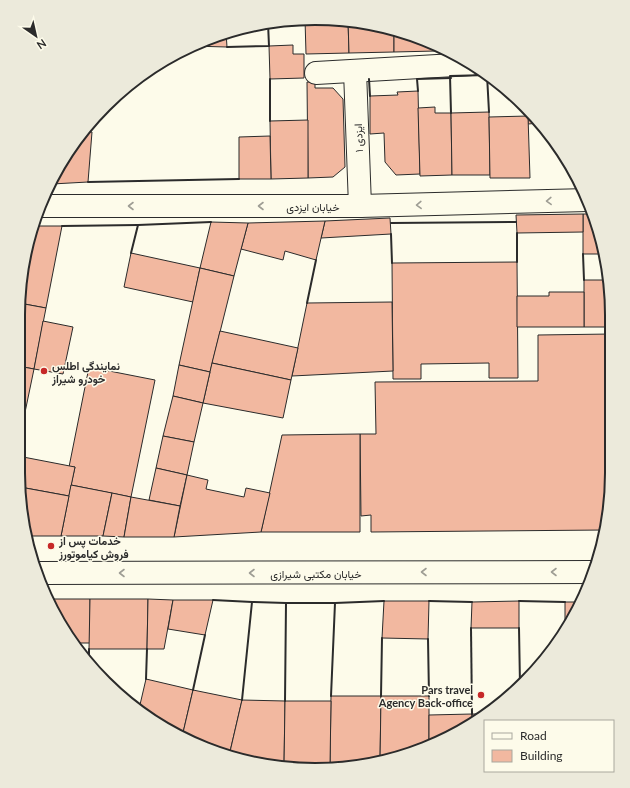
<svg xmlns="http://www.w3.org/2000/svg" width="630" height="788" font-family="Lato,Vazirmatn,sans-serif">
	<rect width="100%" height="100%" fill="#fdfbea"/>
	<g fill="#f2b8a0" stroke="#2b2b2b">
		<polygon points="305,19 348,20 349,53 306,54"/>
		<polygon points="348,20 394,30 394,52 349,53"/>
		<polygon points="394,30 410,34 436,45 436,51 394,52"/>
		<polygon points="226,32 227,47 190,46"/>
		<polygon points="293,45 293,54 304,54 304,78 270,79 269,46"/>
		<polygon points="436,45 449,51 436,51"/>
		<polygon points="307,82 315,82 315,88 333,88 343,99 345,167 333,177 308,178"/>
		<polygon points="418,91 420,174 396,175 385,162 384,133 370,134 370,96 398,95 397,92"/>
		<polygon points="435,107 435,113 451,113 452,175 420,176 418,108"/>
		<polygon points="528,110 540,123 528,124"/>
		<polygon points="489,112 490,175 452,175 451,113"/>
		<polygon points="528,116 530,178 490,178 489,117"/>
		<polygon points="308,120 308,178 271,179 270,121"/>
		<polygon points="84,131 92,132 88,182 52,184"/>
		<polygon points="270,136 271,179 239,179 239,137"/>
		<polygon points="583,214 593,214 602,238 604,254 583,254"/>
		<polygon points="583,214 583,232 517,233 516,215"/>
		<polygon points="390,218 391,234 321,238 325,221"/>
		<polygon points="325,221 316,260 285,251 283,260 241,249 248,223"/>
		<polygon points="211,222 248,223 234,276 200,268"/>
		<polygon points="35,226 62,226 46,308 19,303 19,295"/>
		<polygon points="131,253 200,268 193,302 124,287"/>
		<polygon points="517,262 518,378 489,378 489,363 421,364 421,379 393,379 392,263"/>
		<polygon points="200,268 234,276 210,372 179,365"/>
		<polygon points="584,280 603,280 604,284 610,284 611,296 611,327 584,327"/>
		<polygon points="549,292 584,292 584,327 517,327 517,296 549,296"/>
		<polygon points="392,302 393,371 292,376 307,303"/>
		<polygon points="19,303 46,308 34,369 18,366"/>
		<polygon points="43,321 73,327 63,374 34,369"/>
		<polygon points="220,331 298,348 291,380 212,363"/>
		<polygon points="611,334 611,492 605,530 371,532 371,515 361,516 360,434 376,434 375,382 538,381 538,335"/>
		<polygon points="212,363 291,380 283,418 203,403"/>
		<polygon points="179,365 210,372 203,403 173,396"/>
		<polygon points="18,366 34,369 23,422 18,421"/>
		<polygon points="89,367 155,380 131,497 71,485 75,467 69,467"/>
		<polygon points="173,396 203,403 194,442 163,436"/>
		<polygon points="18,421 23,422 18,449"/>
		<polygon points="360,434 360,532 261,532 282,435"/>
		<polygon points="163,436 194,442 187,475 156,468"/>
		<polygon points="18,456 75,467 69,496 20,487 18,473"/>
		<polygon points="156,468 187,475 180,506 149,500"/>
		<polygon points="187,475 208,480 206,489 244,497 246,488 270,493 261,532 174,537"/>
		<polygon points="71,485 112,493 103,536 61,536"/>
		<polygon points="20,487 69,496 61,536 26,536"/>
		<polygon points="112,493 131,497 124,537 103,536"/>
		<polygon points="131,497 180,506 174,537 124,537"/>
		<polygon points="48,599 90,599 90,643 74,643 58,621"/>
		<polygon points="90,599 148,599 147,649 89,649"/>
		<polygon points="148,599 173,600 164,649 147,649"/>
		<polygon points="173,600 213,600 205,635 168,629"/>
		<polygon points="384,601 429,601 428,639 382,638"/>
		<polygon points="519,601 519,628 471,628 472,602"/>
		<polygon points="565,602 582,602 565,631"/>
		<polygon points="146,679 193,690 182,737 166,730 139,709"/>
		<polygon points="193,690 242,700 229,756 182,737"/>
		<polygon points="331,696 381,696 380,762 373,764 330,767"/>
		<polygon points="381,696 429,696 429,745 380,762"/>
		<polygon points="242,700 285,701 284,767 238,760 229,756"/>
		<polygon points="285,701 331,701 330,767 296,769 284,767"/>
		<polygon points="472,714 472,723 447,739 429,745 429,715"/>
		<polygon points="472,714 487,714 472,723"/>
	</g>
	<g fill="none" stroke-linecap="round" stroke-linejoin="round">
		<g stroke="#2b2b2b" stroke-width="24">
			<g id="street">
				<polyline points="355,71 360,206"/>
				<polyline points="316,73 472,64"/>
				<polyline points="39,206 360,206 588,200"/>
				<polyline points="38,573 593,572"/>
			</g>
		</g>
		<use href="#street" stroke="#fdfbea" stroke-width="22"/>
		<g stroke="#2b2b2b" stroke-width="2">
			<polyline points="227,47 269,46 268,23"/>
			<polyline points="487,75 489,112"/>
			<polyline points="270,79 270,121"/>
			<polyline points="369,79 370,96"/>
			<polyline points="418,91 417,79 451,78"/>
			<polyline points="451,113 450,76 487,75"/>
			<polyline points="88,182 239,179"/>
			<polyline points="391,223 516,222"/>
			<polyline points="62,226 138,225"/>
			<polyline points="517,233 517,262"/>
			<polyline points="391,234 392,263"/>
			<polyline points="131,253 138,225 211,222"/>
			<polyline points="583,254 584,280"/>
			<polyline points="307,303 316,260"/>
			<polyline points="213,600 252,602"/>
			<polyline points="429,601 472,602"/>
			<polyline points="519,601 565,602"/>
			<polyline points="471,628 472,714"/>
			<polyline points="519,628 520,685"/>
			<polyline points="428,639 429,696"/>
			<polyline points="89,663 89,649"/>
			<polyline points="146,679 147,649"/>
			<polyline points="193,690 205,635"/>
			<polyline points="331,696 335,603 384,601"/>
			<polyline points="381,696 382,638"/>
			<polyline points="242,700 252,602 286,603"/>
			<polyline points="285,701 286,603 335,603"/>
		</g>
	</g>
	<defs><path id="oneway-chevron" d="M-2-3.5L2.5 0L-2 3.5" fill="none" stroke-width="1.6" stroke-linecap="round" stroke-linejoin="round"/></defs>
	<g stroke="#9e9d94">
		<use href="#oneway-chevron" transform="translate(549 201) rotate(178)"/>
		<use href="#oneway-chevron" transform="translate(419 205) rotate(178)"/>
		<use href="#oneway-chevron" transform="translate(131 206) rotate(180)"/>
		<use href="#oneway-chevron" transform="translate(261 206) rotate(180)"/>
		<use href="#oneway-chevron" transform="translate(424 572) rotate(180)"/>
		<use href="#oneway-chevron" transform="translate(554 572) rotate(180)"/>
		<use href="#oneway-chevron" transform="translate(122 573) rotate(180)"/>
		<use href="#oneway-chevron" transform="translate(252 573) rotate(180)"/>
	</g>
	<g fill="#c62828" stroke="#fdfbea" stroke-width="1.5">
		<circle cx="44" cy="371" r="4"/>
		<circle cx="51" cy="546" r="4"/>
		<circle cx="481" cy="695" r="4"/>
	</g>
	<g text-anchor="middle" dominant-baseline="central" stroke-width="3" stroke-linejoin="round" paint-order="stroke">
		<g font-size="11" fill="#2b2b2b" stroke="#fdfbea">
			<text transform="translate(358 138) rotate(-92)">ایزدی ۱</text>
			<text x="313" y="206">خیابان ایزدی</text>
			<text x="316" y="573">خیابان مکتبی شیرازی</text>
		</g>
		<g font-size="11" font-weight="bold" fill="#2b2b2b" stroke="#fdfbea" text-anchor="start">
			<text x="52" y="365">نمایندگی اطلس<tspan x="52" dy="13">خودرو شیراز</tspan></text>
			<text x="59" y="540">خدمات پس از<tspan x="59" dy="13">فروش کیاموتورز</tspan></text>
			<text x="473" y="689" text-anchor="end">Pars travel<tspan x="473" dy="13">Agency Back-office</tspan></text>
		</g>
	</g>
	<path d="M0 0H630V788H0ZM315 25H315A290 290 0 0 1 605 315V473A290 290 0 0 1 315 763H315A290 290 0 0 1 25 473V315A290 290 0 0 1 315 25Z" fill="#eceadb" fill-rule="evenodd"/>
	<path fill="none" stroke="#2b2b2b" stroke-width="2" d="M315 25H315A290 290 0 0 1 605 315V473A290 290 0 0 1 315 763H315A290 290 0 0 1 25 473V315A290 290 0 0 1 315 25Z"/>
	<rect x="484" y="720" width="130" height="52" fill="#fdfbea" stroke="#a9a89e"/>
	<rect x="492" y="733" width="20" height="6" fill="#fdfbea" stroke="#a9a89e"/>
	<text x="520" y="740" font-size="12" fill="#2b2b2b">Road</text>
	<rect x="492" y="750" width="20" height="12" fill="#f2b8a0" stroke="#a9a89e"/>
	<text x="520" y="760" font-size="12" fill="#2b2b2b">Building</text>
	<g transform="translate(36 36) rotate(146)" stroke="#fdfbea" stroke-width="3" paint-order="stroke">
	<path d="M0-3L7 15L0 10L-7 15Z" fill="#2b2b2b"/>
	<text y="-6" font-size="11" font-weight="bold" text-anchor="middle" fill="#2b2b2b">N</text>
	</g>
</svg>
